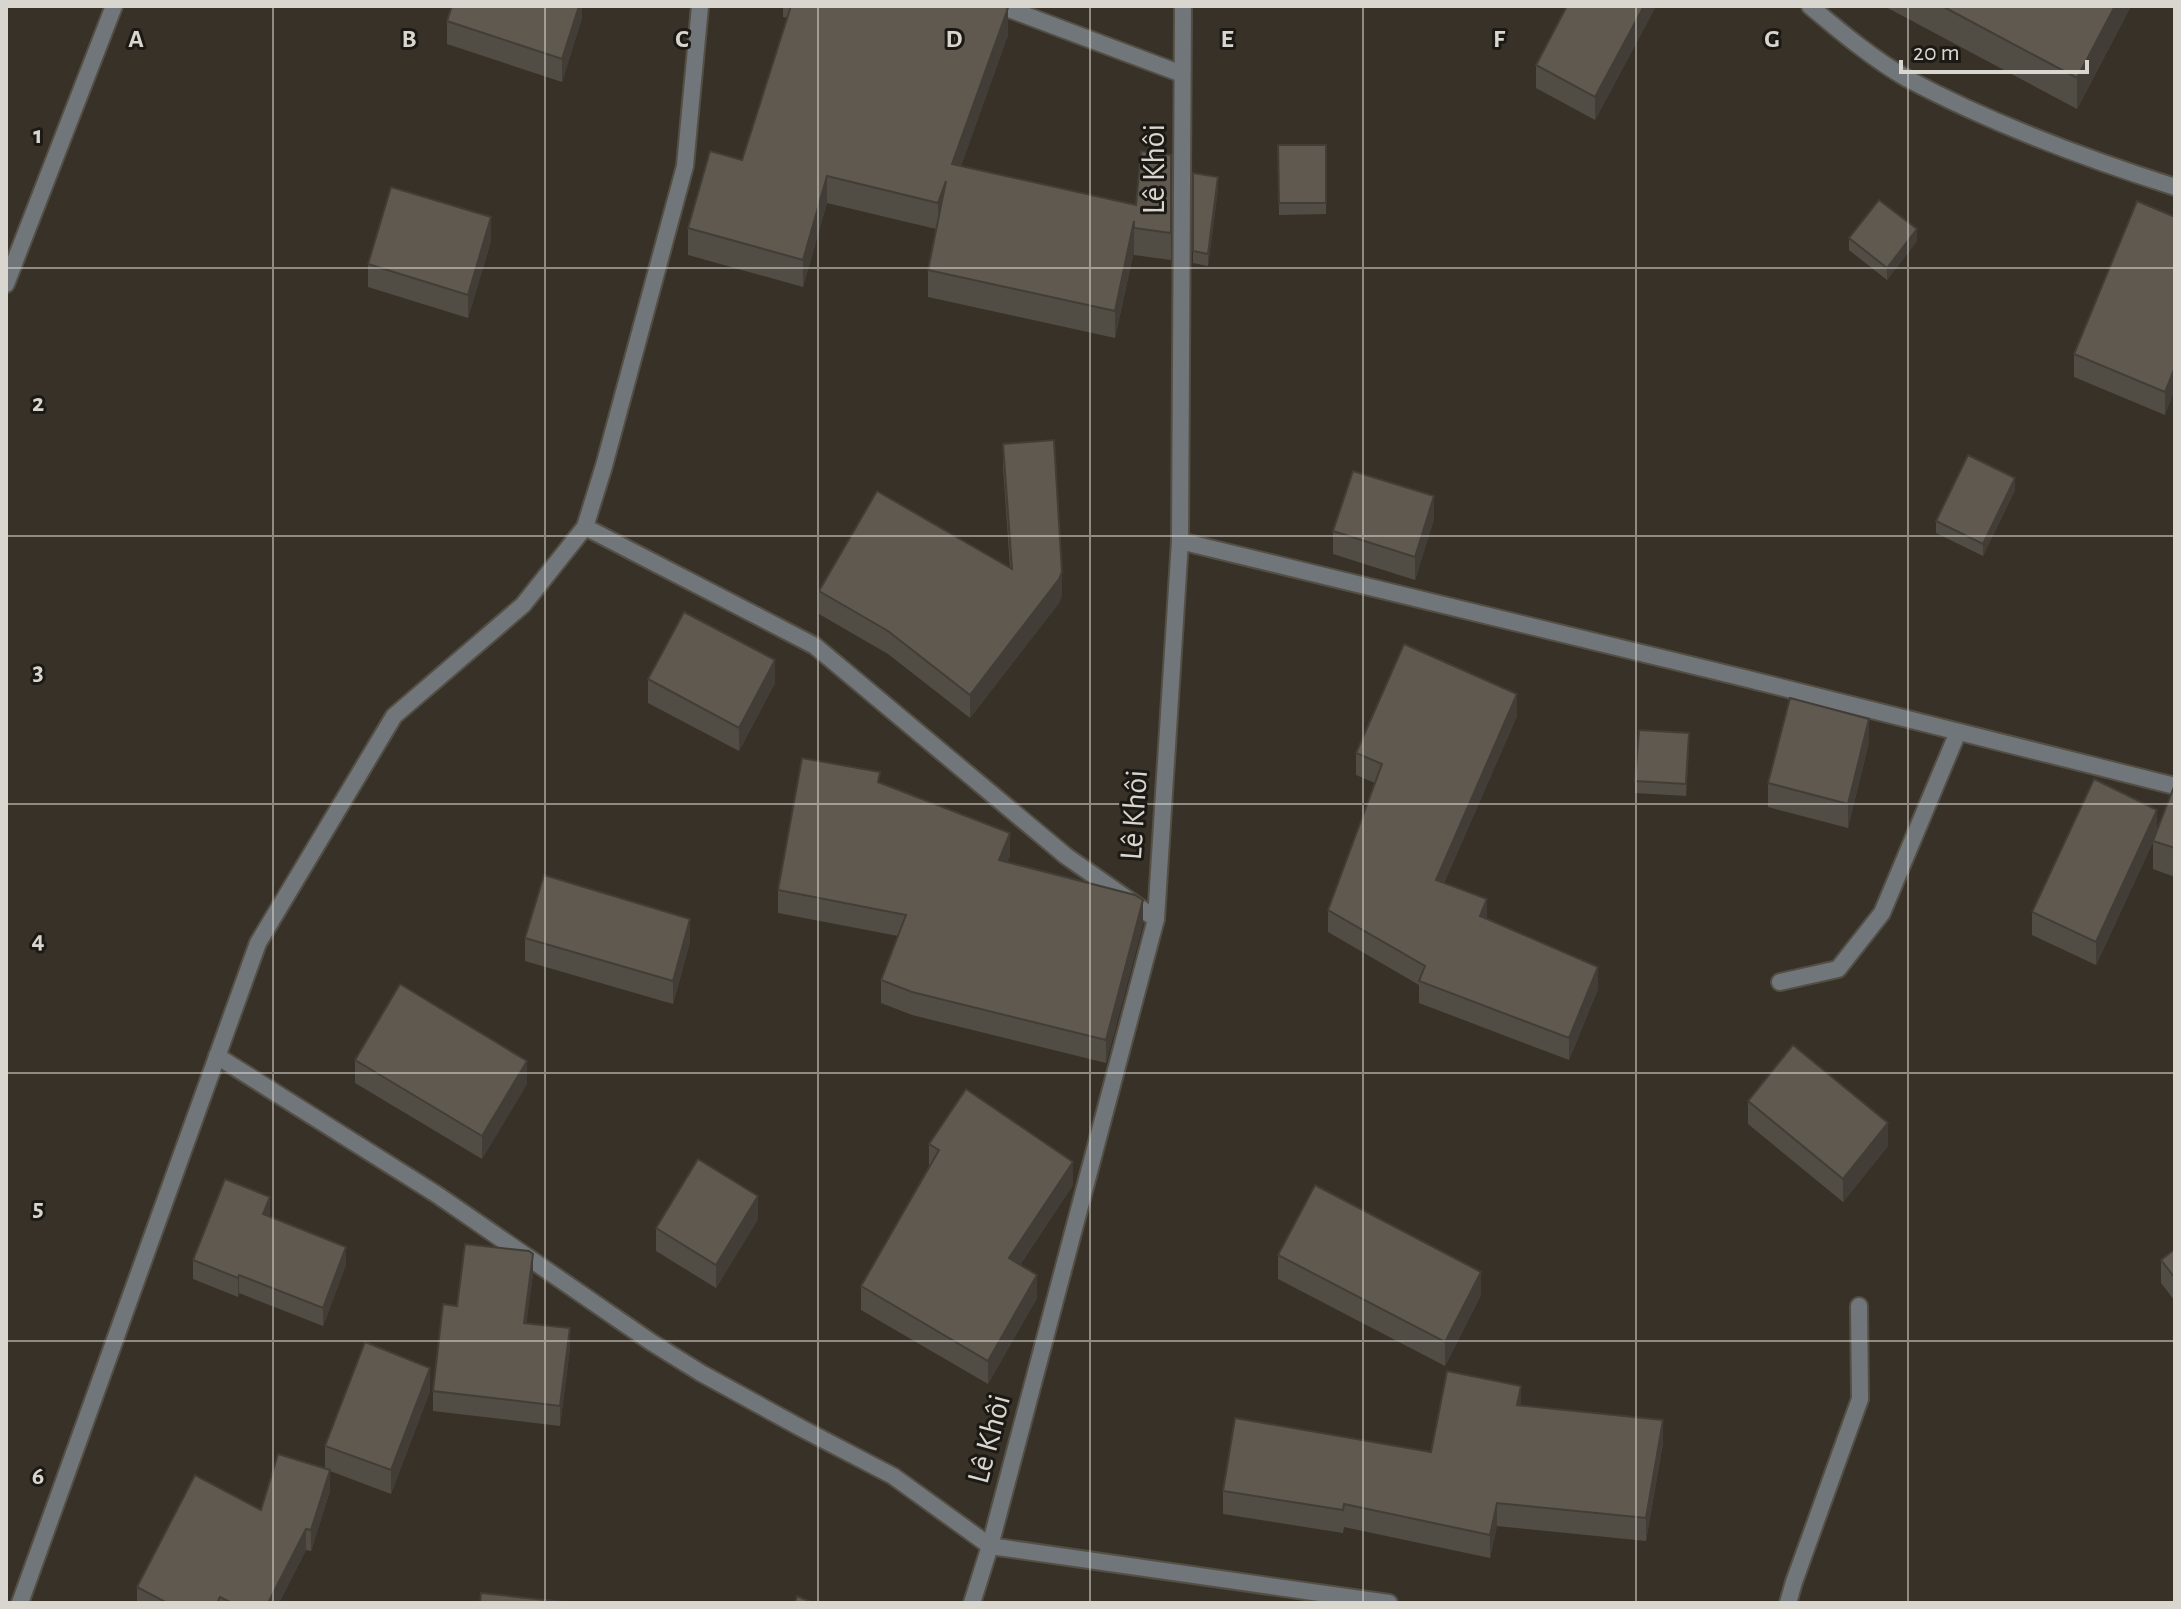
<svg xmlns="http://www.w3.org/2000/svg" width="2181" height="1609" font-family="'Alegreya Sans',sans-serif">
	<rect width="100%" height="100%" fill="#373127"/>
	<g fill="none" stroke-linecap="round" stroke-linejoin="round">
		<g stroke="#544f45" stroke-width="20">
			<g id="service">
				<polyline points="585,527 815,646 1066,856 1156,919"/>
				<polyline points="1780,982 1838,969 1882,913 1958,732"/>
				<polyline points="1788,1603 1794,1582 1860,1399 1859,1306"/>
			</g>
		</g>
		<g stroke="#544f45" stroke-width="20">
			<g id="minor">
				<polyline points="1001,6 1182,74"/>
				<path d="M 1810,6 C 1841,32 1873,59 1908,79 C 1992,124 2084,158 2175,187"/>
				<polyline points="6,284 114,6"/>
				<polyline points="1180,541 1740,677 2175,786"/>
				<polyline points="217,1056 436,1194 651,1342 701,1373 801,1428 893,1476 990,1546 1389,1603"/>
				<polyline points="20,1603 258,943 394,716 523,605 585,527 604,466 685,166 700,6"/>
			</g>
		</g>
		<g stroke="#544f45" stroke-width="20">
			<polyline id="tertiary" points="972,1603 990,1546 1156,919 1180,541 1183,6"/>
		</g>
		<use href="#service" stroke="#71767a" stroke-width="16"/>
		<use href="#minor" stroke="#71767a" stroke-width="16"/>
		<use href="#tertiary" stroke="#71767a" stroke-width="16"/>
	</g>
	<g fill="#524d44">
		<polygon points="582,6 582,18 562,82 447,44 447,21"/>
		<polygon points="783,6 1002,6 1008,35 961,166 1136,205 1171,155 1171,260 1134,255 1134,251 1115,338 928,297 928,270 936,229 827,203 803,287 688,255 688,228 742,160 787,18 783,17"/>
		<polygon points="1656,6 1595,120 1536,88 1536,65"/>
		<polygon points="1884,6 2131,6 2077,109"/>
		<polygon points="1278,145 1326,145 1326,214 1279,215"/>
		<polygon points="1218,189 1208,266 1193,263 1193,251"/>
		<polygon points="2175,217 2165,415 2074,377 2074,354"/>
		<polygon points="1849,238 1917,241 1887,280 1849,250"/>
		<polygon points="491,241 468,318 368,287 368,264"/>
		<polygon points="1003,444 1062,595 1059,603 970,718 888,654 819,614 819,591 1010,568 1003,467"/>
		<polygon points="2015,490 1983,556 1936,533 1936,521"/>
		<polygon points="1434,519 1415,580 1333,554 1333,531"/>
		<polygon points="648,679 775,683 739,751 648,703"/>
		<polygon points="1517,716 1444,883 1487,919 1598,989 1569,1060 1419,1003 1419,985 1328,932 1328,910 1375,783 1356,775 1356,753"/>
		<polygon points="1869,742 1848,828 1768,807 1768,783"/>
		<polygon points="1689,745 1686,796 1635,793 1635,781"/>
		<polygon points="880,783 1010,856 1007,862 1143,924 1106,1063 912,1015 881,1003 881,980 898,936 778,913 778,890"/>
		<polygon points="2175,784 2175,877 2153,869 2153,842 2096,965 2032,935 2032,912 2157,830"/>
		<polygon points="525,938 690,942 673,1004 525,961"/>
		<polygon points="355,1060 527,1084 482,1159 355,1083"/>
		<polygon points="1748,1101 1888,1146 1843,1202 1748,1124"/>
		<polygon points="929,1144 1073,1185 1020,1265 1037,1298 988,1384 861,1310 861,1286 929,1166"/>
		<polygon points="270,1215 269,1217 346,1265 323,1326 239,1293 238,1297 193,1279 193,1260"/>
		<polygon points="758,1219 716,1288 656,1251 656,1228"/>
		<polygon points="2175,1249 2175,1301 2161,1283 2161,1260"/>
		<polygon points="1278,1255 1481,1295 1445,1366 1278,1279"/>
		<polygon points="533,1274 526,1323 570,1348 560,1426 433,1411 433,1391"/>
		<polygon points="430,1391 391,1494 330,1471 330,1491 311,1551 306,1550 279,1603 137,1603 137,1587 325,1469 325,1446"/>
		<polygon points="1521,1405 1663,1443 1646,1541 1497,1526 1490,1558 1344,1527 1343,1533 1223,1514 1223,1491 1431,1452"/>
	</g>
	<g fill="#423e37">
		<polygon points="579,6 582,6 582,18 562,82 562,59"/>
		<polygon points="1644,6 1656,6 1595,120 1595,97"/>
		<polygon points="2115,6 2131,6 2077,109 2077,78"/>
		<polygon points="1008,8 1008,35 952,191 952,164"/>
		<polygon points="827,176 827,203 803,287 803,260"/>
		<polygon points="1218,177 1218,189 1208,266 1208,254"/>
		<polygon points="946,181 938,229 938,203"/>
		<polygon points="491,217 491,241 468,318 468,295"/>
		<polygon points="1134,221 1134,251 1115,338 1115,311"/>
		<polygon points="1917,229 1917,241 1887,280 1887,268"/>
		<polygon points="2175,367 2175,390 2165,415 2165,392"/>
		<polygon points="2015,478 2015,490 1983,556 1983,544"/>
		<polygon points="1434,496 1434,519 1415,580 1415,557"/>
		<polygon points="1062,572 1062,595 1059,603 970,718 970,695"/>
		<polygon points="775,660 775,683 739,751 739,728"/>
		<polygon points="1517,694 1517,716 1436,901 1436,880"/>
		<polygon points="1869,719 1869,742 1848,828 1848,804"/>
		<polygon points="2157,810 2157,833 2096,965 2096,942"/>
		<polygon points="1010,833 1010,856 999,883 999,860"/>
		<polygon points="1487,899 1487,921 1480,916"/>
		<polygon points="1143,900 1143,924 1106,1063 1106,1040"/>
		<polygon points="690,919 690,942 673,1004 673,981"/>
		<polygon points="1598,967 1598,989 1569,1060 1569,1038"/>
		<polygon points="527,1061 527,1084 482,1159 482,1136"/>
		<polygon points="1888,1123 1888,1146 1843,1202 1843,1179"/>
		<polygon points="1073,1162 1073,1185 1009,1281 1009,1258"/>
		<polygon points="758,1196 758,1219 716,1288 716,1265"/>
		<polygon points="270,1197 270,1215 263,1233 263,1214"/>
		<polygon points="346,1247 346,1265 323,1326 323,1308"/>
		<polygon points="533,1254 533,1274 524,1343 524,1323"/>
		<polygon points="1481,1272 1481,1295 1445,1366 1445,1342"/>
		<polygon points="239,1275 239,1293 238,1297 238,1278"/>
		<polygon points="1037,1275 1037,1298 988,1384 988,1361"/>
		<polygon points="570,1328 570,1348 560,1426 560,1406"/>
		<polygon points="430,1368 430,1391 391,1494 391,1470"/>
		<polygon points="1521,1386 1521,1409 1517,1405"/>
		<polygon points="1663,1420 1663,1443 1646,1541 1646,1518"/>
		<polygon points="330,1470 330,1491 311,1551 311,1530"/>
		<polygon points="1497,1503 1497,1526 1490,1558 1490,1535"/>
		<polygon points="306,1529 306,1550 279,1603 268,1603"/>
	</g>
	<g fill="#5f594f" stroke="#423e37" stroke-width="2">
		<polygon points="452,6 579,6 562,59 447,21"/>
		<polygon points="791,6 1002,6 1008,8 952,164 1136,205 1141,151 1171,155 1171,233 1134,228 1134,221 1115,311 928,270 946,181 938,203 827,176 803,260 688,228 710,151 742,160"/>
		<polygon points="1567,6 1644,6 1595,97 1536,65"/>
		<polygon points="1942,6 2115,6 2077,78"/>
		<polygon points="1278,145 1326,145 1326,203 1279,203"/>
		<polygon points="1193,173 1218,177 1208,254 1193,251"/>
		<polygon points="391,187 491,217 468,295 368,264"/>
		<polygon points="1879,200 1917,229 1887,268 1849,238"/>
		<polygon points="2137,201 2175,217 2175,367 2165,392 2074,354"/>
		<polygon points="1054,440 1062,572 1059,579 970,695 888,631 819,591 877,491 1012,569 1003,444"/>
		<polygon points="1968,455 2015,478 1983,544 1936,521"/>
		<polygon points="1353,471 1434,496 1415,557 1333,531"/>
		<polygon points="684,612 775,660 739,728 648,679"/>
		<polygon points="1404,644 1517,694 1436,880 1487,899 1480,916 1598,967 1569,1038 1419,981 1425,966 1328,910 1382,764 1356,753"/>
		<polygon points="1790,698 1869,719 1848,804 1768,783"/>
		<polygon points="1639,730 1689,733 1686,784 1635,781"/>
		<polygon points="802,758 880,772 878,782 1010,833 999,860 1135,895 1143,900 1106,1040 912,992 881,980 906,915 778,890"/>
		<polygon points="2094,779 2157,810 2096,942 2032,912"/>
		<polygon points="2175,784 2175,848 2153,841"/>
		<polygon points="544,875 690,919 673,981 525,938"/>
		<polygon points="400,984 527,1061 482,1136 355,1060"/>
		<polygon points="1793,1045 1888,1123 1843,1179 1748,1101"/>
		<polygon points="966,1089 1073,1162 1009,1258 1037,1275 988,1361 861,1286 939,1150 929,1144"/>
		<polygon points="698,1159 758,1196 716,1265 656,1228"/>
		<polygon points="225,1179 270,1197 263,1214 346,1247 323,1308 239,1275 238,1278 193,1260"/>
		<polygon points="1315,1185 1481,1272 1445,1342 1278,1255"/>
		<polygon points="465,1244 529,1251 533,1254 524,1323 570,1328 560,1406 433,1391 443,1304 457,1306"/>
		<polygon points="2175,1249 2175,1278 2161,1260"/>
		<polygon points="365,1342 430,1368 391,1470 325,1446"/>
		<polygon points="1447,1371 1521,1386 1517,1405 1663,1420 1646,1518 1497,1503 1490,1535 1344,1504 1343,1510 1223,1491 1235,1418 1431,1452"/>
		<polygon points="278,1454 330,1470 311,1530 306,1529 268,1603 232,1603 220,1597 217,1603 167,1603 137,1587 195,1475 261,1510"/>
		<polygon points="481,1593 574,1603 480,1603"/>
		<polygon points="797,1596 813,1603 795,1603"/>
	</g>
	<path fill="none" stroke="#d9d5cf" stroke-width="2" stroke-opacity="0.55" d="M 273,6 L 273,1603M 545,6 L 545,1603M 818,6 L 818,1603M 1090,6 L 1090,1603M 1363,6 L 1363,1603M 1636,6 L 1636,1603M 1908,6 L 1908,1603M 6,268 L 2175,268M 6,536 L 2175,536M 6,804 L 2175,804M 6,1073 L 2175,1073M 6,1341 L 2175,1341"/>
	<g text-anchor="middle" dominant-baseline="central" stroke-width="6" stroke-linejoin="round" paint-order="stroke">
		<g font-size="32" fill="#d9d5cf" stroke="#1c1915">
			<text transform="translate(1154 169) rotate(-90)">Lê Khôi</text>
			<text transform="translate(1134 815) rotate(-86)">Lê Khôi</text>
			<text transform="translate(989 1439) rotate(-75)">Lê Khôi</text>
		</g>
	</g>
	<g font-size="26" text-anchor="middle" font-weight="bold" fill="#d9d5cf" stroke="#1c1915" stroke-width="6" stroke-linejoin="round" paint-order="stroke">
		<text x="136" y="47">A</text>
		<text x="409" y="47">B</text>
		<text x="682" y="47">C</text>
		<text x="954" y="47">D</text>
		<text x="1227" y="47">E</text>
		<text x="1499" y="47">F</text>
		<text x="1772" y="47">G</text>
		<text x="38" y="143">1</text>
		<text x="38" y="411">2</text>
		<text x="38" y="680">3</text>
		<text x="38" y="948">4</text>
		<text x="38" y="1216">5</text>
		<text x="38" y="1484">6</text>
	</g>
	<rect width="2181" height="1609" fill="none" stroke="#d9d5cf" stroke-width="16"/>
	<path d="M1901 60v12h186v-12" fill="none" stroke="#d9d5cf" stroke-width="4"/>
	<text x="1913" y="60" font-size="24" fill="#d9d5cf" stroke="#1c1915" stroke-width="6" paint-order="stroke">20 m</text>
</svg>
